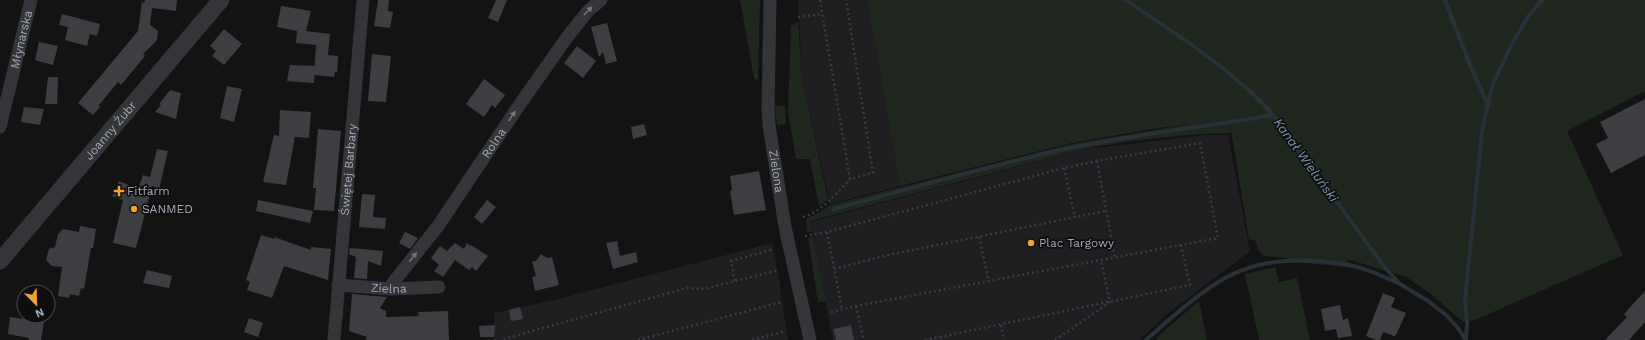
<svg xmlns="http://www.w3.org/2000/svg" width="1645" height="340" font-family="'Work Sans',sans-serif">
	<rect width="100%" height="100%" fill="#131314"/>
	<g fill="#1f1f21">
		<polygon points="798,0 867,0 900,186 830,204 802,76"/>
		<polygon points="1206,135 1228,135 1250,251 1167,314 1139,340 833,340 810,222 1085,149"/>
		<polygon points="772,243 780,283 780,288 788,340 483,340 494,339 494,313 558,299"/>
	</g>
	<g fill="#1f271f">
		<polygon points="740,0 760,0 758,80 754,78"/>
		<path d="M 867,0 L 1645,0 L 1645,91 L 1567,131 L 1623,255 L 1475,320 L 1463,322 L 1430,293 L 1406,277 L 1347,259 L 1349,262 L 1346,267 L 1296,262 L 1285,258 L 1264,256 L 1258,250 L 1256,241 L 1249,239 L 1229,118 L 1231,133 C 1182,134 1132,140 1084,149 L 810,221 L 812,232 L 807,232 L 806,219 L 820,212 L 830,205 L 1072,144 L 1190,124 L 1152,129 L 1072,143 L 900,186 Z"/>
		<polygon points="798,22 802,76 828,200 819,206 810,159 796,159 788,111 791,26"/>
		<polygon points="775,106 785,106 786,124 777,125"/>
		<polygon points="813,237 826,302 818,302 808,238"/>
		<polygon points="1275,267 1279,282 1297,278 1310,340 1259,340 1245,274"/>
		<polygon points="1199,301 1207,340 1157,340 1157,337"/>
	</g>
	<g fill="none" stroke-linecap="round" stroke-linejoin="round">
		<g stroke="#293238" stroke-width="4">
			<path d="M 1126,0 C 1176,35 1232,68 1273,115 L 1386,269 L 1400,284 L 1428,301 L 1446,315 L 1458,328 L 1466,340"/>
			<polyline points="1445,0 1470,65 1488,105"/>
			<path d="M 834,209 C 906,190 978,169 1051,152 C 1125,135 1199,128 1273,115"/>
			<polyline points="1466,339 1467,323 1465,300 1482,131 1492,86 1512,44 1529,15 1542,0"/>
			<path d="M 1146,340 C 1171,318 1196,295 1225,278 C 1262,257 1308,258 1349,265 C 1366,268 1382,276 1398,283"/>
		</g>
	</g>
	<g fill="#3d3e41">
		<polygon points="145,0 177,0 176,11 152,8 150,25 158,31 157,40 143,54 145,56 121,85 118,82 99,105 100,107 93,115 78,103 138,31 142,2 144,3"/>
		<polygon points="378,0 389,0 388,11 393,12 390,28 374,26"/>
		<polygon points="496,0 507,0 498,22 488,18"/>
		<polygon points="281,6 311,11 306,31 330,34 328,55 338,56 337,72 335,72 334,77 314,75 316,45 296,43 297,31 277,27"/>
		<polygon points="62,14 100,24 97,36 90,34 87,46 65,40 68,27 59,25"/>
		<polygon points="607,23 617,61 606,64 603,52 599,57 591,27"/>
		<polygon points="224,29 242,44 224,65 212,56 216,51 210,46"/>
		<polygon points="39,42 58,46 53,65 35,60"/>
		<polygon points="577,46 596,61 583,78 564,63"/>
		<polygon points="372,54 391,56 386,102 368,101"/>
		<polygon points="290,65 315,66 314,83 287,81"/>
		<polygon points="48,77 58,77 57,104 45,104"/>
		<polygon points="484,79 505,95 495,108 492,105 484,117 466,104"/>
		<polygon points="227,86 242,89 234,122 220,118"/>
		<polygon points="170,90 181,93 176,119 155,112 161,105 159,104"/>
		<polygon points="1645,99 1645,155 1611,173 1596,144 1608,138 1600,122"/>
		<polygon points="24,107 44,109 40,125 21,122"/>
		<polygon points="280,110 311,112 309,138 295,137 286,185 263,182 274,135 279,136"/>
		<polygon points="644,124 647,135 633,139 631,127"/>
		<polygon points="318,129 341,131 334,211 314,210 316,188 313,188"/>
		<polygon points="157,149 168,151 159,189 152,186 136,248 113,243 123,200 112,196 119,181 138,189 143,175 150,177"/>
		<polygon points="759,171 766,210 734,215 730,191 732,190 730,176"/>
		<polygon points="362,194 375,195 373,217 386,218 385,229 359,227"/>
		<polygon points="258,200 313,211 310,223 256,211"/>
		<polygon points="487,200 496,207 482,224 474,217"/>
		<polygon points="80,226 96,229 93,248 91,248 84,289 81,288 79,296 70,294 69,298 58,296 62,267 52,266 46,260 49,249 55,247 58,234 63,229 79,232"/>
		<polygon points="405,232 418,238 410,249 399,243"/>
		<polygon points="261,235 274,239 274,237 311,250 311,247 331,249 328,280 284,266 272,298 247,290 250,282 246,280"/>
		<polygon points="617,241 620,256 636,252 638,262 613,269 606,243"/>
		<polygon points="455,243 464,249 467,243 470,246 471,245 488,256 476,271 472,267 469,270 455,260 443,277 434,271 439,265 431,258 440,246 447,251"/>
		<polygon points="350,248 383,251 381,266 368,261 367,279 354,278 356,257 349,254"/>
		<polygon points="541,254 547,258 552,257 559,285 535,291 532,277 536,276 532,262 537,260"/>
		<polygon points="147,270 172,276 169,288 143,283"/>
		<polygon points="1645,291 1645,322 1629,340 1605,340 1627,317 1624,314"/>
		<polygon points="1383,293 1395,298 1391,307 1406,313 1396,335 1394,336 1383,332 1380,340 1376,340 1366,336"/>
		<polygon points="352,294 387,297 380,308 386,311 386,317 419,316 418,312 448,311 449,340 366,340 367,337 349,331"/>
		<polygon points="1340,305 1343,320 1348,318 1352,336 1338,338 1336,329 1325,331 1321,309"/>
		<polygon points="520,307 523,319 511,321 509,310"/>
		<polygon points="10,317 44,322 41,340 29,340 29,338 8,334"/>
		<polygon points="249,318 263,323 258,337 244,332"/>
		<polygon points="495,325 494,337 480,337 479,326"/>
		<polygon points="851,325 854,340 836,340 833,329"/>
	</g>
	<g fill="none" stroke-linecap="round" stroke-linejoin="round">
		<g stroke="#3a3c40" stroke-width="2.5" stroke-dasharray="2 3" stroke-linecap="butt">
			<polyline points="820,0 850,179 873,173 846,0"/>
			<polyline points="798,17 822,14"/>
			<polyline points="1097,161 1115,258"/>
			<polyline points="1064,168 1075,218"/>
			<path d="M 803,217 C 823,211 836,194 850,179"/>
			<polyline points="827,232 842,309"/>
			<polyline points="805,236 827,232 1064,168 1097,161 1200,143 1218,238 856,306 828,313"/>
			<polyline points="979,237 989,282"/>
			<polyline points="834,269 888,255 1105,211"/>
			<polyline points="735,281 731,261 774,249"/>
			<polyline points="856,306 864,340"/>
			<polyline points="1001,325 1004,340"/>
			<polyline points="504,340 507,338 687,288 704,289 778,270"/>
			<polyline points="638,340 782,302"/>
			<polyline points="752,340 786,331"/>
			<polyline points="925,340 1190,285 1181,245"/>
			<polyline points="1055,340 1110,302 1101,261"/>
		</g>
		<g stroke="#343539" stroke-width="13">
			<path id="s1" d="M 770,0 L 768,108 L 769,125 L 785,227 L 810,340"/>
			<path id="s2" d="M 0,127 L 31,0"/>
			<path id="s3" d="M 338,285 L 392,289 L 439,287"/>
			<path id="s4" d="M 392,289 L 392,284 L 438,226 L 518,107 L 568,36 L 588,11 L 601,0"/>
			<path id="s5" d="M 334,340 L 363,0"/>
		</g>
		<path stroke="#343539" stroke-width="17" id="s6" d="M 0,261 L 221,0"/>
	</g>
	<defs><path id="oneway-solid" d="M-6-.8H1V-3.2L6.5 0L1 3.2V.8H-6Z"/></defs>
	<g fill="#72757d">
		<use href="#oneway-solid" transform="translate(588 11) rotate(-46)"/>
		<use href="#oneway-solid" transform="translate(512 116) rotate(-56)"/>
		<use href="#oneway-solid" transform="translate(413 257) rotate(-52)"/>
	</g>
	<g fill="#f2a42d" stroke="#0e0e0f" stroke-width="1.5">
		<path d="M117 185h4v4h4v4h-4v4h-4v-4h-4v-4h4z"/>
		<circle cx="134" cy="209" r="4"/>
		<circle cx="1031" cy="243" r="4"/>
	</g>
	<g text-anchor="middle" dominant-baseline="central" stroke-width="3.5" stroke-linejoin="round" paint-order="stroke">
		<g font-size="12" fill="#a4aab5" stroke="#0e0e0f">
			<text stroke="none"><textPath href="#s2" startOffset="90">Młynarska</textPath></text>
			<text stroke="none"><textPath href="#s6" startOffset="171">Joanny Żubr</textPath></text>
			<text stroke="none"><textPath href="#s4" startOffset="179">Rolna</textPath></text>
			<text stroke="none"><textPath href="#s5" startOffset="171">Świętej Barbary</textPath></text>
			<text stroke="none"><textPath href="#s1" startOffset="172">Zielona</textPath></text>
			<text stroke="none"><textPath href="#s3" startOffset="51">Zielna</textPath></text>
		</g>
		<g font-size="12" fill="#a4aab5" stroke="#0e0e0f" text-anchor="start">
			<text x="127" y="191">Fitfarm</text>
			<text x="142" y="209">SANMED</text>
			<text x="1039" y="243">Plac Targowy</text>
		</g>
		<g font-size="13" font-style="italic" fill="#7a9ab0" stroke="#0e0e0f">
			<text transform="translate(1306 160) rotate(54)">Kanał Wieluński</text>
		</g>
	</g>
	<g transform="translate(36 304) rotate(157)"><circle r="19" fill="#0e0e0f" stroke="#4a4c51"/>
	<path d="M0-3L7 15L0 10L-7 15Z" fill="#f2a42d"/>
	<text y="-6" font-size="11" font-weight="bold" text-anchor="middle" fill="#a4aab5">N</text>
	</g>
</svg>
